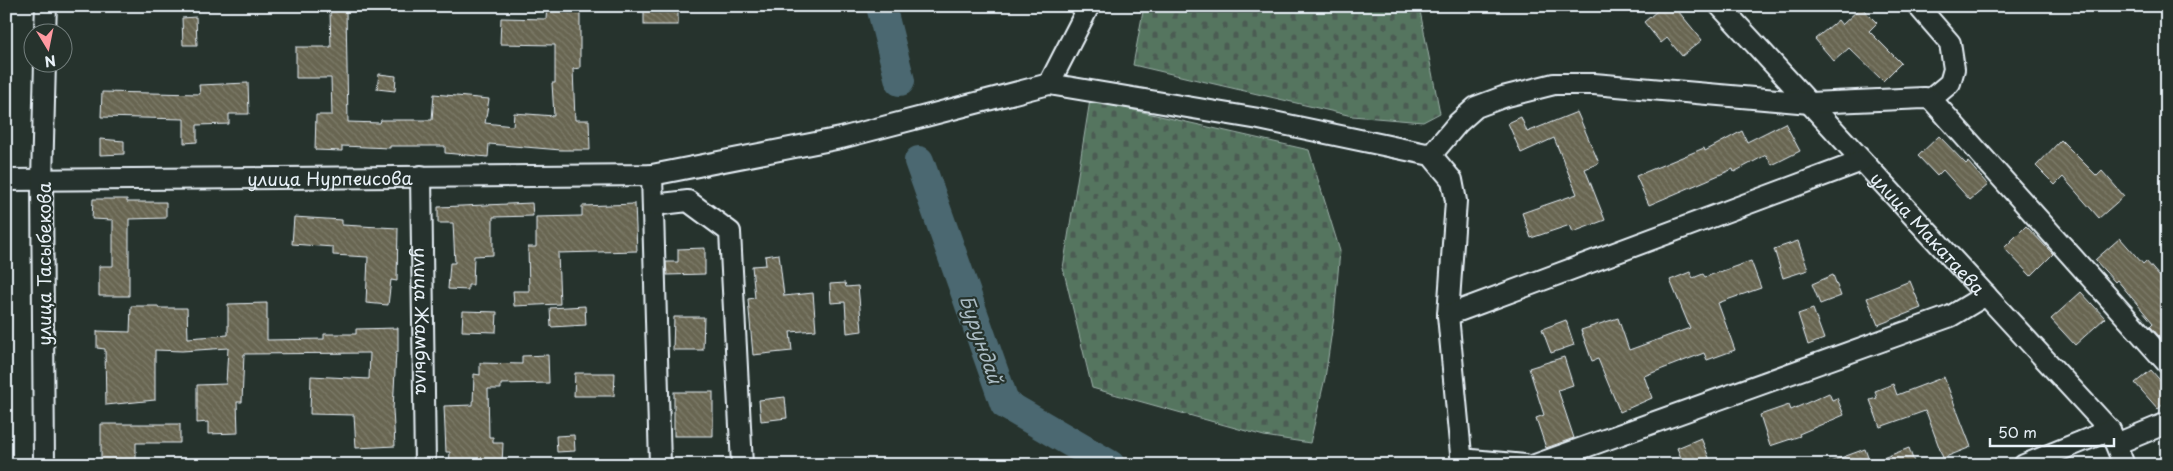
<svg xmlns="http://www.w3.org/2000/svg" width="2173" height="471" font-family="'Playpen Sans',sans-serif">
	<defs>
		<pattern id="cemetery-stones" width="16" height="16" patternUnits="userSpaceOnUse" patternTransform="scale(1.25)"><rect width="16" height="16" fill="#54745e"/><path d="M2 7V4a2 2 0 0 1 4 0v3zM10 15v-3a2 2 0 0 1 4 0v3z" fill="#4c5c53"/></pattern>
		<pattern id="building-back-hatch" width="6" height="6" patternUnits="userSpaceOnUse" patternTransform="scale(1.25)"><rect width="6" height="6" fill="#686551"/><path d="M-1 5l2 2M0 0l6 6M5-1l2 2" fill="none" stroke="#7e7c6b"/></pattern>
	</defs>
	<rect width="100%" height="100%" fill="#26332d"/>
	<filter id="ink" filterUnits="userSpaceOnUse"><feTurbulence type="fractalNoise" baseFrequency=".02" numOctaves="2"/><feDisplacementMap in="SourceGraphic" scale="10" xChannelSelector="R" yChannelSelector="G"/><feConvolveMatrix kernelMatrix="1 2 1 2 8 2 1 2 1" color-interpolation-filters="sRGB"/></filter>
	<g filter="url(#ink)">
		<g fill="url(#cemetery-stones)" stroke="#9eb2ab">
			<polygon points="1144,6 1419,6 1440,113 1423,122 1352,116 1133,65"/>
			<polygon points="1090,100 1309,150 1340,251 1334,317 1325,378 1310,443 1264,436 1092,388 1063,268"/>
		</g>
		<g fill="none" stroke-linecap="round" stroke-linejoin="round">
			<g stroke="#4b6871" stroke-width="30">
				<polyline points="881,6 900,81"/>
				<polyline points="919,161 1005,404 1110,465"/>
			</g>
		</g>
		<g fill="url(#building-back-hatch)" stroke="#e8f1f8">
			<polygon points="547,6 580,6 580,68 573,69 575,120 589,120 590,150 561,150 489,144 488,157 445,153 445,146 390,146 390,148 342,146 342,151 315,150 316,115 332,115 331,78 296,78 296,47 331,47 330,12 346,11 348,122 380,123 381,120 432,120 434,94 489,99 485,123 513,126 514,113 554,116 552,83 555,83 555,45 500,44 501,18 546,19"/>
			<rect x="644" y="6" width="34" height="19"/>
			<polygon points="1663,6 1674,6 1702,40 1682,56 1667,38 1661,43 1644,22"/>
			<polygon points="1861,7 1877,23 1869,31 1901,63 1883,81 1849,48 1834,61 1815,39 1838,20 1842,25"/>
			<polygon points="196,17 197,45 183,45 182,18"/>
			<polygon points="379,74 396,76 395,91 377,89"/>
			<polygon points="248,83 249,114 229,114 229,124 197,125 197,142 184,143 184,119 101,117 102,92 200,94 199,85"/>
			<polygon points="1577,112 1599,163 1585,169 1605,220 1573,232 1570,225 1531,238 1522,213 1577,194 1554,138 1521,153 1508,123 1521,117 1527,132"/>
			<polygon points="1785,123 1800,151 1772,165 1766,155 1734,172 1733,169 1649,205 1636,176 1704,148 1705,151 1742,131 1747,142"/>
			<polygon points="1939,136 1966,164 1968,162 1988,185 1970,200 1943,170 1937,176 1918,156"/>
			<polygon points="100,139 124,141 124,154 100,155"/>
			<polygon points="2061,140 2097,176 2102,171 2124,196 2099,218 2063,177 2055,185 2036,166"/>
			<polygon points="93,199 127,199 127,202 166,202 166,218 129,219 129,296 99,296 99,266 113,266 113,220 92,219"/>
			<polygon points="532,203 533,216 493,217 493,255 474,256 473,285 468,285 468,290 448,289 450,263 455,263 453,223 438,223 438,207"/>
			<polygon points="635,204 637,251 558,253 560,304 514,306 513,291 529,291 528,247 536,247 536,217 582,216 582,206"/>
			<polygon points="294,217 342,220 342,225 398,228 397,281 391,280 388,305 366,303 368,257 333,255 333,247 292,244"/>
			<polygon points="2026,226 2053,254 2031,276 2004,248"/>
			<polygon points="2120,238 2143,264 2146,261 2167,285 2167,345 2150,326 2153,323 2117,280 2115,282 2095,260"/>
			<polygon points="1798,241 1808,270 1783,278 1774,249"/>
			<polygon points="705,248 705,274 667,275 666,262 678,262 678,249"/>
			<polygon points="779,254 784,296 813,293 816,330 790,332 792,351 753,355 748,299 755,298 752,266 766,265 765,256"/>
			<polygon points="1751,261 1761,288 1718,303 1735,350 1707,360 1704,353 1644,376 1652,398 1620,412 1598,359 1592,361 1581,330 1618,318 1629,350 1690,328 1670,280 1690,272 1693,278 1703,274 1705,277"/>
			<polygon points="1833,275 1841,296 1820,304 1812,284"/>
			<polygon points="1910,281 1921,308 1878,325 1867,298"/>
			<polygon points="845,283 846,287 858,286 862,331 847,333 845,302 831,303 830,284"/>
			<polygon points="2081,292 2105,318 2075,345 2051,319"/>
			<polygon points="267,303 267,340 324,339 324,334 356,334 356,329 398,328 398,352 396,352 393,410 395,446 356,448 354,415 310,414 311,376 369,379 370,353 244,354 242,402 237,402 238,433 208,434 208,422 197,423 197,385 226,384 228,348 182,351 155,350 155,400 106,405 105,349 97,348 97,331 130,332 131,306 158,306 158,308 187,308 188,338 228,335 228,304"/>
			<polygon points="585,306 586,325 551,327 550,308"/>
			<polygon points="1813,309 1824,339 1808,345 1798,314"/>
			<polygon points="463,311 497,312 496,332 462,331"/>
			<polygon points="674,317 704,317 703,350 673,350"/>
			<polygon points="1566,320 1574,345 1551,353 1542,329"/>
			<polygon points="548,355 549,383 501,384 501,389 488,389 489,437 493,437 493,443 503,443 502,465 449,465 450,452 446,452 444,406 473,405 474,374 480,375 480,363 522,364 522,356"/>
			<polygon points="1564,357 1573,385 1558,390 1574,438 1546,448 1536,418 1544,415 1529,368"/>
			<polygon points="2151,370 2167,388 2167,401 2158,409 2135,383"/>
			<polygon points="575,373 615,373 614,396 574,396"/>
			<polygon points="1944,377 1971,447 1943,458 1927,414 1925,411 1880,427 1870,400 1877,398 1875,391 1893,384 1897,395"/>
			<rect x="674" y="392" width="39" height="44"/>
			<polygon points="1829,393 1832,400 1837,398 1844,415 1799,434 1800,436 1770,446 1760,415 1789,405 1791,410"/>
			<polygon points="785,397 787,418 761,421 759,400"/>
			<polygon points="101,424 180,424 180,443 136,443 136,465 101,465"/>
			<polygon points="574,435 575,451 557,452 556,436"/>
			<polygon points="1701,438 1710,460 1698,465 1684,465 1677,448"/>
			<polygon points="1909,448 1915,465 1828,465 1827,463 1865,449 1870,463"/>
		</g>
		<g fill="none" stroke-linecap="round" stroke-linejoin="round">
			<g stroke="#e8f1f8" stroke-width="24">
				<g id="street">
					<path id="s1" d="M 1720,6 L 2110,430 L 2124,465"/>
					<polyline points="1918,6 1950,43 1954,69 1950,83 1931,99"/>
					<polyline points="45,32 46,6"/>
					<polyline points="1049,84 1089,6"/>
					<polyline points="1431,155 1458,123 1476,107 1503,97 1554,84 1594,84 1810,103 1924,98 1931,99 2167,363"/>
					<polyline points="652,175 660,465"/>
					<path id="s2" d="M 421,176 L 425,465"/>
					<path id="s3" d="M 6,180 L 652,175 L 841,138 L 1049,84 L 1259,119 L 1431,155 L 1452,180 L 1456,201 L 1448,315 L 1462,465"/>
					<polyline points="653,205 688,201 730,232 742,465"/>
					<polyline points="1448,315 1862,161"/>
					<polyline points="2116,444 2167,423"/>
					<polyline points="1461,459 1525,465"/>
					<polyline points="44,465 42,180 45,62"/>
					<polyline points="1535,465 1951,316 1986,295"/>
					<polyline points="2024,465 2110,430"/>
				</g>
			</g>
			<use href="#street" stroke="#26332d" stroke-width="20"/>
		</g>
	</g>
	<g text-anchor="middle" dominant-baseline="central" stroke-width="4.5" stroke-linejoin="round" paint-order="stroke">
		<g font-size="18" fill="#e8f1f8" stroke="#26332d">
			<text stroke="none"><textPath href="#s3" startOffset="324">улица Нурпеисова</textPath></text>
			<text stroke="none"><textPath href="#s1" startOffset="308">улица Макатаева</textPath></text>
			<text transform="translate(43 264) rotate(-90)">улица Тасыбекова</text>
			<text stroke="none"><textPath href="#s2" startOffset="145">улица Жамбыла</textPath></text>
		</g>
		<g font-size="19" font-style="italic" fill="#a9bac2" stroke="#26332d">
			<text transform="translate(982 339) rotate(71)">Бурундай</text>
		</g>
	</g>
	<rect width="2173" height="471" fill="none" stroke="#26332d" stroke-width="25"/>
	<rect x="12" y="12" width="2148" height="446" fill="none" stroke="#e8f1f8" stroke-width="2" filter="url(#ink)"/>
	<g transform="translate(48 48) rotate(170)"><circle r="24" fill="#26332d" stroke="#747f7e"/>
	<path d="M0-4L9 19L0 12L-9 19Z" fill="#ff9aa2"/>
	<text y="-8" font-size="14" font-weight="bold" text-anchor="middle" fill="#e8f1f8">N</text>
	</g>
	<path d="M1990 438v8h124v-8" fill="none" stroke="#e8f1f8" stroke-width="2.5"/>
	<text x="1998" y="438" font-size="15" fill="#e8f1f8" stroke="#26332d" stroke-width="4" paint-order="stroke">50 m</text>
</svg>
